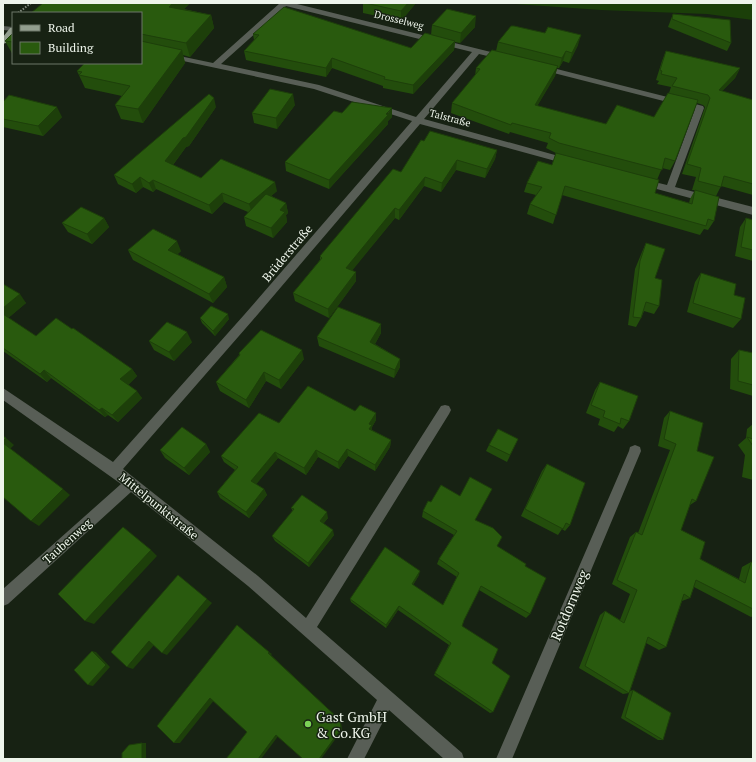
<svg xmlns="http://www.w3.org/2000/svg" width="756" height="762" font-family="'PT Serif',serif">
	<rect width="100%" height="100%" fill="#172213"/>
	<polygon fill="#1b3f09" points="499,3 743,3 753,4 753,20 707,14 601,10"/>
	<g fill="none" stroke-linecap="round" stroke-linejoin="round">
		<polyline stroke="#848d80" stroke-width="2" stroke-dasharray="1.5 1.5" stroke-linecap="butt" points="18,13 31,3"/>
		<g fill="#585e56" fill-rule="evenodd">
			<path d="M 280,3 L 293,3 L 507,56 L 507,60 L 504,60 L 479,54 L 424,119 L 573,160 L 575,162 L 570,165 L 420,124 L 252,321 L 123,469 L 258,576 L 306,618 L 441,406 L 445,405 L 449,406 L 451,410 L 449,414 L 317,627 L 462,753 L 464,759 L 444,759 L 389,710 L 364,759 L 347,759 L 377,700 L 248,586 L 131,492 L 8,604 L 3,606 L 3,589 L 121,484 L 3,400 L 3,388 L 113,462 L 244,315 L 412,121 L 314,89 L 141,52 L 141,48 L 213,63 ZM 286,6 L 472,52 L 416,117 L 319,85 L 221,64 Z"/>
			<polygon points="3,26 13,27 13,31 3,30"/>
			<polygon points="538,65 541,65 703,106 704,108 675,187 753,207 753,215 642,185 637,182 642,179 667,185 695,109 538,69"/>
			<polygon points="635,445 640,447 641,451 512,759 496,759 629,451 630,447"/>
		</g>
		<path fill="#929e8e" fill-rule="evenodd" d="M 10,28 L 13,28 C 13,35 11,42 3,44 L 3,37 Z"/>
	</g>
	<g fill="#234d0c" fill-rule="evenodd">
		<polygon points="43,3 190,3 184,9 211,15 214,28 190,57 183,55 185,63 143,123 121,119 115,105 122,96 85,88 77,71 141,63 141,13"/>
		<polygon points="363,3 416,3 401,21 363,13"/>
		<polygon points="673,14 731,43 727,51 668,27"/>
		<polygon points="432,25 475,27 460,43 455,42 454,50 413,94 383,88 383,86 332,68 326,77 246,60 244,51 254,40 253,34 411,48 431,35"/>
		<polygon points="13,31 13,55 5,41 13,33 12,32"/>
		<path d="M 498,42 L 578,45 L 569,63 L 563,61 L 559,68 L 557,68 L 555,76 L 537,106 L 606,124 L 654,117 L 669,93 L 671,87 L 657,84 L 659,81 L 656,80 L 662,61 L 666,51 L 740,68 L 735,78 L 722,91 L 753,100 L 753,195 L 721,186 L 716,196 L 714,221 L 708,230 L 704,229 L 700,235 L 562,195 L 553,224 L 527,214 L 530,204 L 536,195 L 524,192 L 527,183 L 552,165 L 556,153 L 546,148 L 548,143 L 510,132 L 509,134 L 451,113 L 452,103 L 475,76 L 476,68 L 496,51 ZM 697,103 L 703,105 L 705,107 L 682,174 L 696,177 L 692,190 L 695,190 L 690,199 L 689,203 L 655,193 L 657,180 L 662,168 L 670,170 L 675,161 Z"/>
		<polygon points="3,102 62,117 43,136 3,127"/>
		<polygon points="295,105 277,129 254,123 252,113"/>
		<polygon points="216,107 189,146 186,147 173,165 201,178 277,191 271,196 286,203 288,213 286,215 287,222 273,238 246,226 244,217 248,212 224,202 212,214 156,189 153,192 143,187 136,193 118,184 114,175"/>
		<polygon points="342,113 392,117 388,121 388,124 329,189 286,171 285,162"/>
		<polygon points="424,141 497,150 495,159 485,178 456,170 441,192 424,186 399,220 395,218 352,270 356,281 329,318 295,301 293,293 320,260 320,256 401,172"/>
		<polygon points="104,218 109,227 92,244 68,232 62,223"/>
		<polygon points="746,218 753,220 753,261 735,256 740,227"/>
		<polygon points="646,243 655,278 659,306 654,314 644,311 641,318 636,327 628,325 635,269 642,252"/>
		<polygon points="128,250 181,251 177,254 224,277 227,287 213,303 133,260"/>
		<polygon points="701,273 734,295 741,319 733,328 687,312 695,282"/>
		<polygon points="3,284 26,303 8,318 36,336 132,369 137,376 128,385 142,398 118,422 108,415 105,417 51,378 47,382 3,351"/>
		<polygon points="200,318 229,319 215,336 202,323"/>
		<polygon points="381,333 375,344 400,359 400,367 394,378 319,346 317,337"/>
		<polygon points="149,341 192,342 174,361 154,350"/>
		<polygon points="739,350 753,353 753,396 730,389 731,359"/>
		<polygon points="239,353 304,359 281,389 266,381 249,408 220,391 216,382 239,355"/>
		<polygon points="600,382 629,421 623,429 618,426 614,432 598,425 600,419 586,413 595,390"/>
		<polygon points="355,411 376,413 376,420 372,427 372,430 391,440 390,447 375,471 348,456 339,469 318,457 306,475 278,458 256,484 264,489 267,495 249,518 220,498 217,492 235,470 224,462 221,456 279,423"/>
		<polygon points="670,411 697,451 696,501 690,505 681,530 700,559 739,579 742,567 751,562 753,563 753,616 751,617 694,587 690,598 682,601 666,647 659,650 646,643 630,691 633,690 663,740 658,740 621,718 629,693 623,694 579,668 600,615 605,611 620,620 630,594 612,584 630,537 636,532 638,533 670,450 658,446 664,418"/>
		<polygon points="753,424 753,480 742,477 745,455 738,445 746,438 747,429"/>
		<polygon points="518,439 507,462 486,451 489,445"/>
		<polygon points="206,444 210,452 189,475 165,458 160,450"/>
		<polygon points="547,464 570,525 565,531 562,529 558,535 521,516 542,471"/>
		<polygon points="492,489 475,520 497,546 525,566 530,614 526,618 479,590 464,620 462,626 492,663 493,712 490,713 434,675 449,645 398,610 386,628 351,602 350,599 419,575 413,585 443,605 457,577 437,564 439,559 454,535 422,517 423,511 431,502"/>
		<polygon points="291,508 328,518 323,524 334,535 309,567 275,541 272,536 293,511"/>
	</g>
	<g fill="#1d3f0a">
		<polygon points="173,3 190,3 173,20 169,7"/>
		<polygon points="408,3 416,3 401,21 401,11"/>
		<polygon points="211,15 214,28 190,57 186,43"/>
		<polygon points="476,16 475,27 460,43 461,33"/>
		<polygon points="581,35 578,45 569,63 572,53"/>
		<polygon points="455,41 454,50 413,94 413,85"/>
		<polygon points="182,50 185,63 143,123 138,109"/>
		<polygon points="566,51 563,61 559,68 562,58"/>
		<polygon points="332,58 332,68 326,77 326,68"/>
		<polygon points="558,66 555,76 532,115 535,105"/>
		<polygon points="740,68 735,78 714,99 719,90"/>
		<polygon points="293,94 295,105 277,129 276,118"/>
		<polygon points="214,98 216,107 189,146 186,147 169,170 165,161"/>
		<polygon points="57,107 62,117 43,136 38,126"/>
		<polygon points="392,108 392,117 388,121 388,124 329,189 329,180"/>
		<polygon points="497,150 495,159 485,178 487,169"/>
		<polygon points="457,160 456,170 441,192 442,183"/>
		<polygon points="140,177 143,187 136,193 132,184"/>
		<polygon points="425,177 424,186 399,220 399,210"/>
		<polygon points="153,180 156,189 153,192 149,183"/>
		<polygon points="275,182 277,191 252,213 249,204"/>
		<polygon points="222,193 224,202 212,214 209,205"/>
		<polygon points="286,203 288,213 286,215 287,222 273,238 271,228 280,210"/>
		<polygon points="395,208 395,218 347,277 346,268"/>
		<polygon points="104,218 109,227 92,244 87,234"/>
		<polygon points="177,241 181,251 172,260 168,250"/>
		<polygon points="356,272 356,281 329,318 328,309"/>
		<polygon points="224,277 227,287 213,303 209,294"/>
		<polygon points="20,294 26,303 6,320 3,316 3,308"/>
		<polygon points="228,314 229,319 215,336 213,331"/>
		<polygon points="381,324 381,333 371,351 370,342"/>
		<polygon points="187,332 192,342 174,361 169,352"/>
		<polygon points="302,350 304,359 281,389 279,380"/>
		<polygon points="400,359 400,367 394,378 395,370"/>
		<polygon points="132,369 137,376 126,387 120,379"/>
		<polygon points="44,370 51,378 47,382 40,374"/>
		<polygon points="264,372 266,381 249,408 246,400"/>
		<polygon points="137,391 142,398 118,422 112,415"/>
		<polygon points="102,408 108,415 105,417 99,410"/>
		<polygon points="376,413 376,420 372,427 372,432 369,436 369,424"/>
		<polygon points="6,438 14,445 10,449 3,444 3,441"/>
		<polygon points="391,440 390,447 375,471 375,465"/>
		<polygon points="206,444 210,452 189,475 184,468"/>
		<polygon points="347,449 348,456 339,469 338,462"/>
		<polygon points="316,450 318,457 306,475 304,468"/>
		<polygon points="275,452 278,458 254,487 251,481"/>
		<polygon points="63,489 70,495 39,526 31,521"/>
		<polygon points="264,489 267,495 249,518 246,512"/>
		<polygon points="327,512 328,518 321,526 320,521"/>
		<polygon points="333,530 334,535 309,567 308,563"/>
		<polygon points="151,550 157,556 94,624 85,621"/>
		<polygon points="420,571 419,575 411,588 412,584"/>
		<polygon points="207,599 212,603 167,655 162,653"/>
		<polygon points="399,606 398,610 386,628 386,625"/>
		<polygon points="149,641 155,644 133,669 127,667"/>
		<polygon points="92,651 96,652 110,667 93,686 88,685"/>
		<polygon points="269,652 272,654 271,655 341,721 342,730 321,759 319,759 268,653"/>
		<polygon points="210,698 215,699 180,743 174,743"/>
		<polygon points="276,735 279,735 261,759 258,759"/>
		<polygon points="142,743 146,743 146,758 145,759 141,759"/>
	</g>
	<g fill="#295a0e" stroke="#1d3f0a">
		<polygon points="43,3 173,3 169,7 211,15 186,43 141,34 141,13 31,13"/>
		<polygon points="365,3 408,3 401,11"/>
		<polygon points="284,7 411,48 425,33 455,41 413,85 384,79 385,77 332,58 326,68 244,51 259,35 253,34"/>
		<polygon points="447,9 476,16 461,33 432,25"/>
		<polygon points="673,14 730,20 731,43 672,19"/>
		<polygon points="511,26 514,26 545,33 548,27 581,35 572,53 566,51 562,58 498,42"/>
		<polygon points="13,33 13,42 5,41"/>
		<polygon points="141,41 182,50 138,109 115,105 130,86 79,75 82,72 77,71 85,63 141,63"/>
		<polygon points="492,50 558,66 535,105 606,124 617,105 654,117 668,93 698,100 675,161 665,158 662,170 559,143 549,138 551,133 512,123 511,125 452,103 480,69 476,68"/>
		<polygon points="666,51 740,68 719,90 753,100 753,184 724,176 721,187 698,181 701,168 687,164 710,98 708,95 672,86 677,78 661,74 662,71 660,70"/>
		<polygon points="270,89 293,94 276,118 252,113"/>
		<polygon points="209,94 214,98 186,137 183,138 165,161 201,178 221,159 275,182 249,204 222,193 209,205 153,180 149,183 140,177 132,184 114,175"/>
		<polygon points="9,95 57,107 38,126 3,119 3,102"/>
		<polygon points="352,102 392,108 386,114 388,115 329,180 285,162 334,111 342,113"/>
		<polygon points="430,131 497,150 487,169 457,160 442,183 425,177 399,210 395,208 346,268 356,272 328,309 293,293 322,258 320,256 393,169 401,172 421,140 424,141"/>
		<polygon points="556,153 659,180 655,193 692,204 695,190 719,197 714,221 708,219 706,226 565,186 556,215 530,204 542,187 527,183 538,161 552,165"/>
		<polygon points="266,194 286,203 280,210 285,212 271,228 244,217"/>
		<polygon points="81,207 104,218 87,234 62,223"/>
		<polygon points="746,218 753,220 753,250 741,247"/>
		<polygon points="153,229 177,241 168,250 224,277 209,294 128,250"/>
		<polygon points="646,243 665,249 655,278 662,280 659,306 646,302 641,318 633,317 640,261"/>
		<polygon points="701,273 736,284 734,295 745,298 741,319 693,303"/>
		<polygon points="3,284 20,294 3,308"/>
		<polygon points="211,306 228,314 213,331 200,318"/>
		<polygon points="338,307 381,324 370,342 400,359 395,370 317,337"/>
		<polygon points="3,314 36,336 56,318 72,329 73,328 132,369 120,379 137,391 112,415 102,408 99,410 44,370 40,374 3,348"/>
		<polygon points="167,322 187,332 169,352 149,341"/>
		<polygon points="261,330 302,350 279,380 264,372 246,400 216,382 240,355 239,353"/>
		<polygon points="739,350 753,353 753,385 738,381"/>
		<polygon points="600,382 638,396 629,421 621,418 620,424 603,417 605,411 591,405"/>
		<polygon points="308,386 355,411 360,405 376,413 369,424 372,425 369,429 391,440 375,465 347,449 338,462 316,450 304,468 275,452 251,481 264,489 246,512 217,492 238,467 221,456 259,413 279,423"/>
		<polygon points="670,411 703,423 697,451 714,457 696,501 692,499 681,530 705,542 700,559 745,583 751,562 753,563 753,609 696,580 690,598 684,594 666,647 648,637 629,693 585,666 605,611 624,623 637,590 617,580 636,532 642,535 676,444 664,439"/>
		<polygon points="182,427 206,444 184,468 160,450"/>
		<polygon points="498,429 518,439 510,455 489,445"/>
		<polygon points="3,436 6,438 3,441"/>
		<polygon points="747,437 753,439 753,446"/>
		<polygon points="3,443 63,489 31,521 3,497"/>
		<polygon points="753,456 753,470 752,470"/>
		<polygon points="547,464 585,483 570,525 566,523 563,529 525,509"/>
		<polygon points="470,477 492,489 475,520 493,528 502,537 497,546 526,564 525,566 546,578 530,614 481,586 464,620 462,626 498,649 492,663 510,676 493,712 435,673 451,643 399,606 386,625 350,599 385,547 420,571 412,584 443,605 459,573 439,559 457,531 423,511 428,501 431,502 441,485 460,496"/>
		<polygon points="302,495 327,512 320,521 333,530 308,563 272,536 294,509 291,508"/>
		<polygon points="123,527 151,550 85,621 58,594"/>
		<polygon points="178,575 207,599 162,653 149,641 127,667 111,652"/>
		<polygon points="237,625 269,652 268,653 340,720 341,729 319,759 303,759 276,735 258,759 226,759 247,732 210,698 174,743 157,726"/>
		<polygon points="92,651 106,665 88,685 74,670"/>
		<polygon points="633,690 671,713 663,740 625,717"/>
		<polygon points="142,743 142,758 141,759 122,759 122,753 129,745"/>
	</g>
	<circle fill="#7bd156" stroke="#172213" stroke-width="1.5" cx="308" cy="724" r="4"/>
	<g text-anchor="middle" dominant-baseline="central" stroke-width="3" stroke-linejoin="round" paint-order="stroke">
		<g font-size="10" fill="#eef5eb" stroke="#172213">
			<text transform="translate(399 20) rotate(14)">Drosselweg</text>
			<text transform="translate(450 118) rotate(15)">Talstraße</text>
		</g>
		<g font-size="12" fill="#eef5eb" stroke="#172213">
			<text transform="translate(287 253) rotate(-50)">Brüderstraße</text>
			<text transform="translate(159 506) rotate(39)">Mittelpunktstraße</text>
			<text transform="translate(67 541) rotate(-42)">Taubenweg</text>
		</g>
		<g font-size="14" fill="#eef5eb" stroke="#172213">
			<text transform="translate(569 605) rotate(-67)">Rotdornweg</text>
		</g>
		<g font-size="14" fill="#eef5eb" stroke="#172213" text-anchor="start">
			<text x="316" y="716">Gast GmbH<tspan x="316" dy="16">&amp; Co.KG</tspan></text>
		</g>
	</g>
	<rect width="756" height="762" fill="none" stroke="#eef5eb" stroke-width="8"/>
	<rect x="12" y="12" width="130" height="52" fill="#172213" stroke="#6d7669"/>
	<rect x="20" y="25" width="20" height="6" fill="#929e8e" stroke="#6d7669"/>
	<text x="48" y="32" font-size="12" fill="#eef5eb">Road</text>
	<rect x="20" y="42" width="20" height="12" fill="#295a0e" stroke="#6d7669"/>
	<text x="48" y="52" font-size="12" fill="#eef5eb">Building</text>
</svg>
